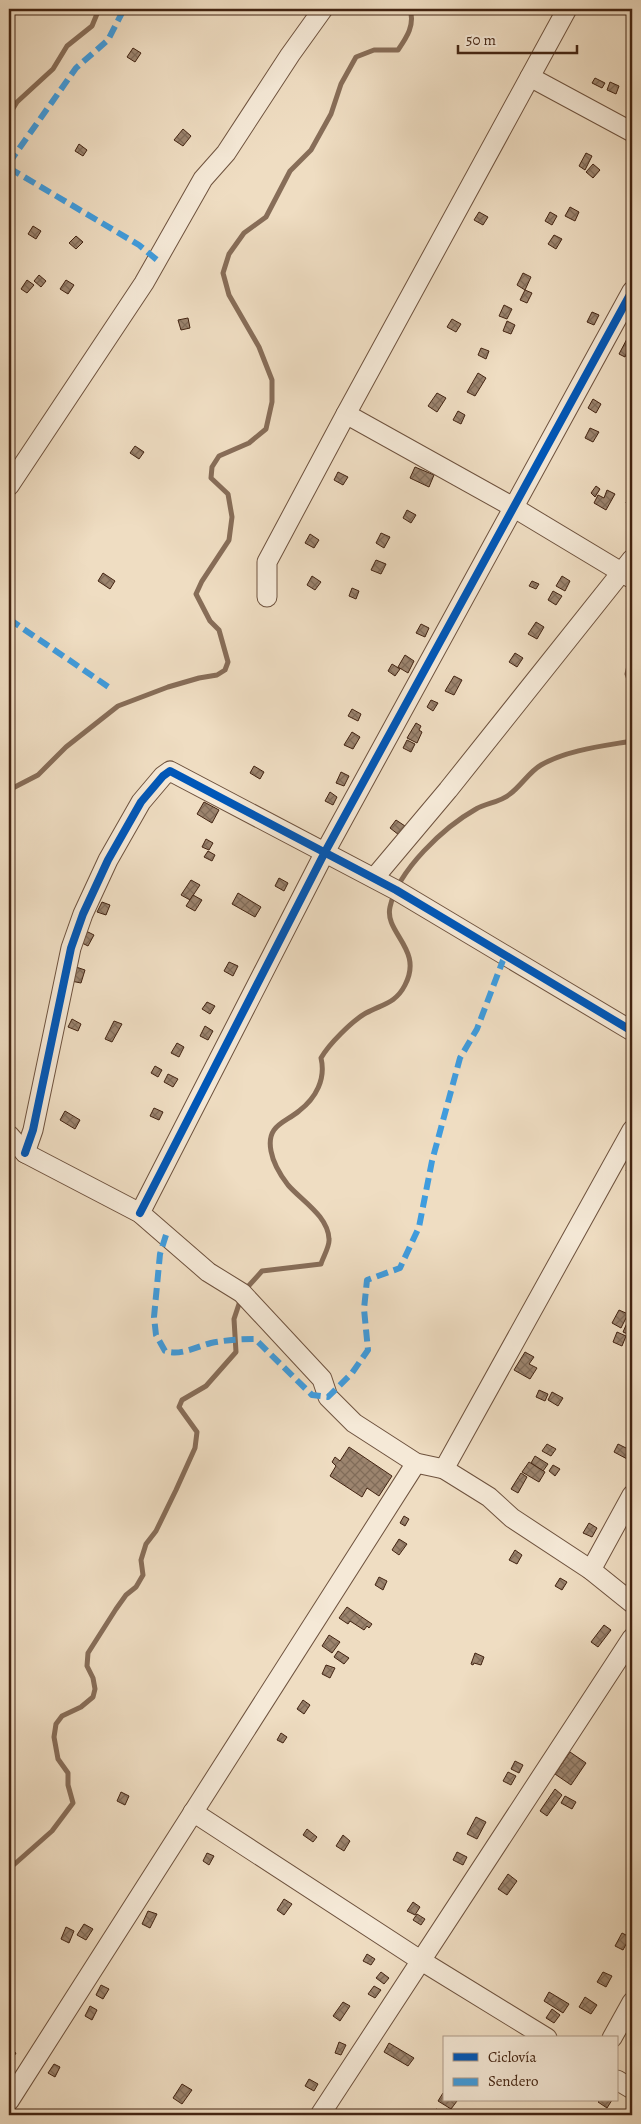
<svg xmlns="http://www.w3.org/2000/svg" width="641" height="2124" font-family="Alegreya,serif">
	<defs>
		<pattern id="building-cross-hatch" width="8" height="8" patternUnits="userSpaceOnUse" patternTransform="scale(1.25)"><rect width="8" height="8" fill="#9c846e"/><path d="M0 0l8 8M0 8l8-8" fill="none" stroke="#816c59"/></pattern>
	</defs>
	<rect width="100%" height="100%" fill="#efddc2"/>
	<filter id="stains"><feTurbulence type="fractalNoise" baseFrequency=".004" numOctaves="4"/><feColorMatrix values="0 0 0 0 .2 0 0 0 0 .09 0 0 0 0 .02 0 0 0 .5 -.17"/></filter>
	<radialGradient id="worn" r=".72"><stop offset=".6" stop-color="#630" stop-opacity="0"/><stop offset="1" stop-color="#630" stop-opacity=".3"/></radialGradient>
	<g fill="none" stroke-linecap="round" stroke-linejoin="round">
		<g stroke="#876d58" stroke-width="5">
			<polyline points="9,115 17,102 53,69 67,46 92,26 99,9"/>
			<polyline points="632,653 627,674 632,688"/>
			<path d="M 9,790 L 38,775 L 66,747 L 118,706 L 168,687 L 199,678 L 217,675 L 225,670 L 228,662 L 219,630 L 210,621 L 196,594 L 202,581 L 229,540 L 232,517 L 228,494 L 211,478 L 212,467 L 219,456 L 249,443 L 266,429 L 272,402 L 272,380 L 259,347 L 229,295 L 223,273 L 229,254 L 244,233 L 266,217 L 290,171 L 311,150 L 331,114 L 341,84 L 356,57 L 374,50 L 398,50 C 407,37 415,25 410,9"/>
			<path d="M 244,1291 L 262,1271 L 321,1264 C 323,1257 330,1246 329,1239 C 328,1216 302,1201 288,1185 C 281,1176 273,1162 271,1151 C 266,1125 285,1123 299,1111 C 316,1098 326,1079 321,1058 C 329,1044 352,1021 366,1013 C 383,1004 396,1003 405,985 C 424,949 384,933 390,907 C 398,870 444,827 476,809 C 486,803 501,802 510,794 C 521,786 529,772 541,765 C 567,750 603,746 632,741"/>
			<polyline points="9,1869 52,1831 73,1803 68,1785 68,1773 58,1759 54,1737 56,1724 62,1716 81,1707 93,1697 95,1689 93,1678 87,1666 88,1653 116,1609 126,1595 136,1587 143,1575 141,1560 146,1544 156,1531 176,1490 195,1448 197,1432 179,1407 182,1400 206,1386 236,1352 234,1319 241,1298"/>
		</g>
	</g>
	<g fill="url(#building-cross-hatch)" stroke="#432412">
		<polygon points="133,48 141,53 135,62 127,57"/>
		<polygon points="595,78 605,83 602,88 592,83"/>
		<polygon points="610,82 619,86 616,94 607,90"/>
		<polygon points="183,129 191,136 183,146 174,140"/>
		<polygon points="79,144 87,150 83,156 75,151"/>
		<polygon points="586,153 592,156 585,170 579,166"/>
		<polygon points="593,164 600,170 593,178 586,172"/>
		<polygon points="570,207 579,212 575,221 565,216"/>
		<polygon points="479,212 488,217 483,225 474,220"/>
		<polygon points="550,212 557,216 552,225 545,221"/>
		<polygon points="33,226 41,231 36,239 28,234"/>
		<polygon points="554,235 562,239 556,249 548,244"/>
		<polygon points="76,236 83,242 76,249 69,243"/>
		<polygon points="523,273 531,277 525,290 517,285"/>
		<polygon points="39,275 46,281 41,287 34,281"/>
		<polygon points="27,280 34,285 27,293 21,289"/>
		<polygon points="66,280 74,285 68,294 60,289"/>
		<polygon points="525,290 532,293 527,303 520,300"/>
		<polygon points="504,305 512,309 507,319 499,316"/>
		<polygon points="592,312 599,315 594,325 587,322"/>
		<polygon points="188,318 190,328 181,330 178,320"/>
		<polygon points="452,319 461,324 456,332 447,327"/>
		<polygon points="507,321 515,325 511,334 503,331"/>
		<polygon points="628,337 632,339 632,343 625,357 619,354"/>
		<polygon points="481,348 489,351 486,359 478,355"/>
		<polygon points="478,373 486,378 475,396 467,392"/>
		<polygon points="437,393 446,398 437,412 428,406"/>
		<polygon points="593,399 601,404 596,413 588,408"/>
		<polygon points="458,411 465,415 461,424 453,420"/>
		<polygon points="590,428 599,432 593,442 585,438"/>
		<polygon points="135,446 144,452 139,459 130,453"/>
		<polygon points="415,467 434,475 429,487 410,478"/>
		<polygon points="338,472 348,477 343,485 334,480"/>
		<polygon points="596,486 600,489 595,497 591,493"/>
		<polygon points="607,490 615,494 606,510 594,503 598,495 604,498"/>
		<polygon points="631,493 632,494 632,506 626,503"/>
		<polygon points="407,510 416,515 411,523 403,518"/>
		<polygon points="381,533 390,537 384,548 376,543"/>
		<polygon points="310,534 319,540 314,548 305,543"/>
		<polygon points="376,560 386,564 381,574 371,570"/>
		<polygon points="103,573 115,581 110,589 98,581"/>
		<polygon points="312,576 321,582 315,590 307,585"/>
		<polygon points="562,576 570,581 565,591 556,586"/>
		<polygon points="532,581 539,584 536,589 529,586"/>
		<polygon points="352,588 359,591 356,599 349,596"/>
		<polygon points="553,591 562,596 556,605 548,600"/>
		<polygon points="536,622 544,627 537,639 528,634"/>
		<polygon points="421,624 429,628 425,637 416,633"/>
		<polygon points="515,653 523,658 517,667 509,662"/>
		<polygon points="405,655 414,661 408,673 398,667"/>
		<polygon points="392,664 400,669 395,676 388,671"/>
		<polygon points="454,676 462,680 454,695 445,691"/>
		<polygon points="431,700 438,703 433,711 427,707"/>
		<polygon points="352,709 361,714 358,721 348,716"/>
		<polygon points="416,723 421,726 419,730 422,732 417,743 407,738"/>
		<polygon points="352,732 360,737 353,749 344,745"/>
		<polygon points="407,740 415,744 411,752 403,748"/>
		<polygon points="254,766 264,772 260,779 250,773"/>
		<polygon points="341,772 349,776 344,786 336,783"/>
		<polygon points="330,792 337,797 333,805 325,801"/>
		<polygon points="204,802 219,810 212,823 197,814"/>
		<polygon points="396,820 405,826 399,835 390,828"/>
		<polygon points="206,839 213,843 209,850 202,847"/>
		<polygon points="208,851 215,855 212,861 204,857"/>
		<polygon points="279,878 288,883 284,891 275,886"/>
		<polygon points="191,880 200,885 190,900 181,895"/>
		<polygon points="238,893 261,907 255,917 232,904"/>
		<polygon points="193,895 202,900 195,911 186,906"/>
		<polygon points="102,902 110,905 106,915 97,912"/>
		<polygon points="86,931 94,935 88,946 80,942"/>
		<polygon points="229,962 238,966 233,976 224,971"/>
		<polygon points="76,967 85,970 81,983 71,981"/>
		<polygon points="207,1002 215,1006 210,1014 202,1009"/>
		<polygon points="72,1019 81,1024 78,1031 68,1027"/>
		<polygon points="114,1021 122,1024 112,1042 105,1039"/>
		<polygon points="205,1026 213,1031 208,1040 200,1036"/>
		<polygon points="177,1043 184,1047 179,1057 171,1053"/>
		<polygon points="155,1066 162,1070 158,1077 151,1073"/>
		<polygon points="168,1074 178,1079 173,1087 164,1082"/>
		<polygon points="154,1108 163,1112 159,1120 150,1116"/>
		<polygon points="65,1111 80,1120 75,1129 60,1120"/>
		<polygon points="631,1161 632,1162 632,1175 626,1171"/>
		<polygon points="619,1310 628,1314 621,1328 612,1323"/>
		<polygon points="627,1323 632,1325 632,1336 623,1332"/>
		<polygon points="617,1332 626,1336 622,1346 613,1342"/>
		<polygon points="525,1352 534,1357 529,1364 537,1368 530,1379 514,1370"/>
		<polygon points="539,1390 548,1394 545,1401 536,1397"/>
		<polygon points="552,1392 563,1398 558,1406 548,1400"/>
		<polygon points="547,1444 556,1449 551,1456 542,1451"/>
		<polygon points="618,1444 632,1451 629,1460 614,1452"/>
		<polygon points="349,1447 392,1476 379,1496 367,1488 362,1497 330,1476 336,1466 332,1462 335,1457 340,1461"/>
		<polygon points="535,1456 548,1464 543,1471 531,1463"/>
		<polygon points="529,1462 545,1472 539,1482 522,1472"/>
		<polygon points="553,1465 560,1469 555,1476 549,1471"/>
		<polygon points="521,1473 527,1477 518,1493 511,1489"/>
		<polygon points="404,1516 409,1519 405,1526 400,1523"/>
		<polygon points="589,1523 597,1528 592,1537 583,1533"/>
		<polygon points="399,1539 407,1544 399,1555 392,1550"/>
		<polygon points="515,1550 522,1555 517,1564 509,1560"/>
		<polygon points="379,1577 387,1581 383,1590 375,1585"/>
		<polygon points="560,1578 567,1582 562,1590 555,1586"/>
		<polygon points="347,1607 372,1624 369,1628 367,1626 364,1630 350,1621 348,1624 339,1618"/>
		<polygon points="604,1625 611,1630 598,1647 591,1642"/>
		<polygon points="329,1635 340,1642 332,1653 322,1646"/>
		<polygon points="338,1651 349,1658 344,1664 334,1657"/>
		<polygon points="475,1653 484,1657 481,1665 474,1663 473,1665 471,1664"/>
		<polygon points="326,1665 335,1668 330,1678 322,1674"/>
		<polygon points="303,1700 310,1705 304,1714 297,1709"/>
		<polygon points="281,1733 287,1737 283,1743 277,1740"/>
		<polygon points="570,1752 586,1763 571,1785 555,1774"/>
		<polygon points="515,1761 523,1765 519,1773 511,1769"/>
		<polygon points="508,1772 516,1776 511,1785 503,1781"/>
		<polygon points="555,1789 562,1795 547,1816 540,1811"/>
		<polygon points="121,1792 129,1796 125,1805 117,1801"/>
		<polygon points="565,1796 576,1802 572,1809 561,1803"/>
		<polygon points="476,1817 486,1822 477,1839 467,1834"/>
		<polygon points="307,1829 317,1837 313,1842 303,1835"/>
		<polygon points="343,1835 350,1841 344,1851 336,1846"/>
		<polygon points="457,1852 467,1857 463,1865 453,1860"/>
		<polygon points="207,1853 214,1856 209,1865 203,1861"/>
		<polygon points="508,1874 517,1881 507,1895 498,1889"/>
		<polygon points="284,1899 292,1904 284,1915 277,1910"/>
		<polygon points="413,1902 420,1907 415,1915 407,1911"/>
		<polygon points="148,1911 157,1914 150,1928 142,1924"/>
		<polygon points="417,1914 425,1919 421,1925 413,1920"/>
		<polygon points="84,1924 93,1929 86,1940 77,1935"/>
		<polygon points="66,1927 74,1931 69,1943 61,1939"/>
		<polygon points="622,1933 630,1937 623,1950 615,1946"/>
		<polygon points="367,1954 375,1959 371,1965 363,1961"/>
		<polygon points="381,1972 389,1978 384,1984 376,1978"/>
		<polygon points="603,1972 612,1976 606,1987 597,1982"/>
		<polygon points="101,1985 109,1989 103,1999 96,1995"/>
		<polygon points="374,1986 381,1990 375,1998 368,1994"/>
		<polygon points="549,1992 569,2004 563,2013 544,2001"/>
		<polygon points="585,1997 597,2005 591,2014 579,2007"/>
		<polygon points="343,2002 350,2006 340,2021 333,2016"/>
		<polygon points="90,2006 97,2010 92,2020 85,2016"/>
		<polygon points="552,2009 560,2015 554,2023 546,2018"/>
		<polygon points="339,2042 346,2045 341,2055 335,2053"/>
		<polygon points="389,2043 414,2058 408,2066 384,2052"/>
		<polygon points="9,2049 16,2053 10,2063 9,2062"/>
		<polygon points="54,2064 60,2067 55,2077 48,2073"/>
		<polygon points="309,2079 318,2084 314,2091 305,2086"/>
		<polygon points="182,2084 192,2090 182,2104 173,2098"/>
		<polygon points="443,2093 445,2094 445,2100 457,2101 451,2109 438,2101"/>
		<polygon points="600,2100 612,2100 607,2108 598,2102"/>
		<polygon points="436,2109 445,2113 444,2115 433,2115"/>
	</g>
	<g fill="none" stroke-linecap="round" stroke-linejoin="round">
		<g stroke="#6e523e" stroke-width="21">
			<g id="minor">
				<polyline points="530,77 632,132"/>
				<polyline points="346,414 513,507 631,578"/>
				<polyline points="9,486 144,283 203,179 226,153 290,55 323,9"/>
				<polyline points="267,597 267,562 346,414 567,9"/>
				<polyline points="374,878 448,790 632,559"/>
				<polyline points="9,1135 25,1153 140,1213 208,1272 242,1293 322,1379 328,1397 354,1423 416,1463 444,1469 489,1497 512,1518 591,1570 632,1603"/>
				<polyline points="25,1153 33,1130 71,948 83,914 108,860 141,802 163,776 170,771 396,890 632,1031"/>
				<polyline points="140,1213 325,852 632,291"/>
				<polyline points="444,1469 632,1130"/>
				<polyline points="591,1570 632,1495"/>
				<polyline points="193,1812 420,1960 547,2038"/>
				<polyline points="612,2038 632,2002"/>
				<polyline points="617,2080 632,2089"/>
				<polyline points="9,2101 416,1463"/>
				<polyline points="320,2115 632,1638"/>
			</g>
		</g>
		<use href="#minor" stroke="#f5e9d7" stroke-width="19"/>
		<g stroke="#3f9cde" stroke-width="6" stroke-dasharray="12 6" stroke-linecap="butt">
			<polyline points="9,163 76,68 108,40 124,9"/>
			<polyline points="9,168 139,245 157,260"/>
			<polyline points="9,619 113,690"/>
			<path d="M 166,1235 L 160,1254 L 154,1317 L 156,1335 L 165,1351 C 181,1356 195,1347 211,1343 C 226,1340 240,1339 255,1339 L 312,1395 L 328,1397 L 352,1373 L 368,1350 L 364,1309 L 367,1280 L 400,1268 L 419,1227 L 432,1161 L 460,1058 L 477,1029 L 505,955"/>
		</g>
		<g stroke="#f5e9d7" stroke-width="11">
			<g id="cycleway">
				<polyline points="25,1153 33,1130 71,948 83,914 108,860 141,802 163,776 170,771 396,890 632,1031"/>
				<polyline points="140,1213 325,852 632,291"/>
			</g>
		</g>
		<use href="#cycleway" stroke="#0057b8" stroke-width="8"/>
	</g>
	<rect width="641" height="2124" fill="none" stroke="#efddc2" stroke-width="30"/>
	<rect x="10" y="10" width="621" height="2104" fill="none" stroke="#432412" stroke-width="2.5"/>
	<rect x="15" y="15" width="611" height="2094" fill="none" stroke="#432412"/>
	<rect x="443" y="2036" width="175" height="65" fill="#f5e9d7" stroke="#ae9a88"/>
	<rect x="453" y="2053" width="25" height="8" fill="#0057b8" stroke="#ae9a88"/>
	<text x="488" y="2062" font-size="15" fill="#432412">Ciclovía</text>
	<rect x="453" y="2078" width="25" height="8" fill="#3f9cde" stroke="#ae9a88"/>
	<text x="488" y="2086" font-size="15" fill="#432412">Sendero</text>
	<path d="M458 45v8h119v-8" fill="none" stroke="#432412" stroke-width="2.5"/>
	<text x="466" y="45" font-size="15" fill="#432412" stroke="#f5e9d7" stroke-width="4" paint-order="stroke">50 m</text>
	<rect width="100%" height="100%" filter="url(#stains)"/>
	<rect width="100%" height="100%" fill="url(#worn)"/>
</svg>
